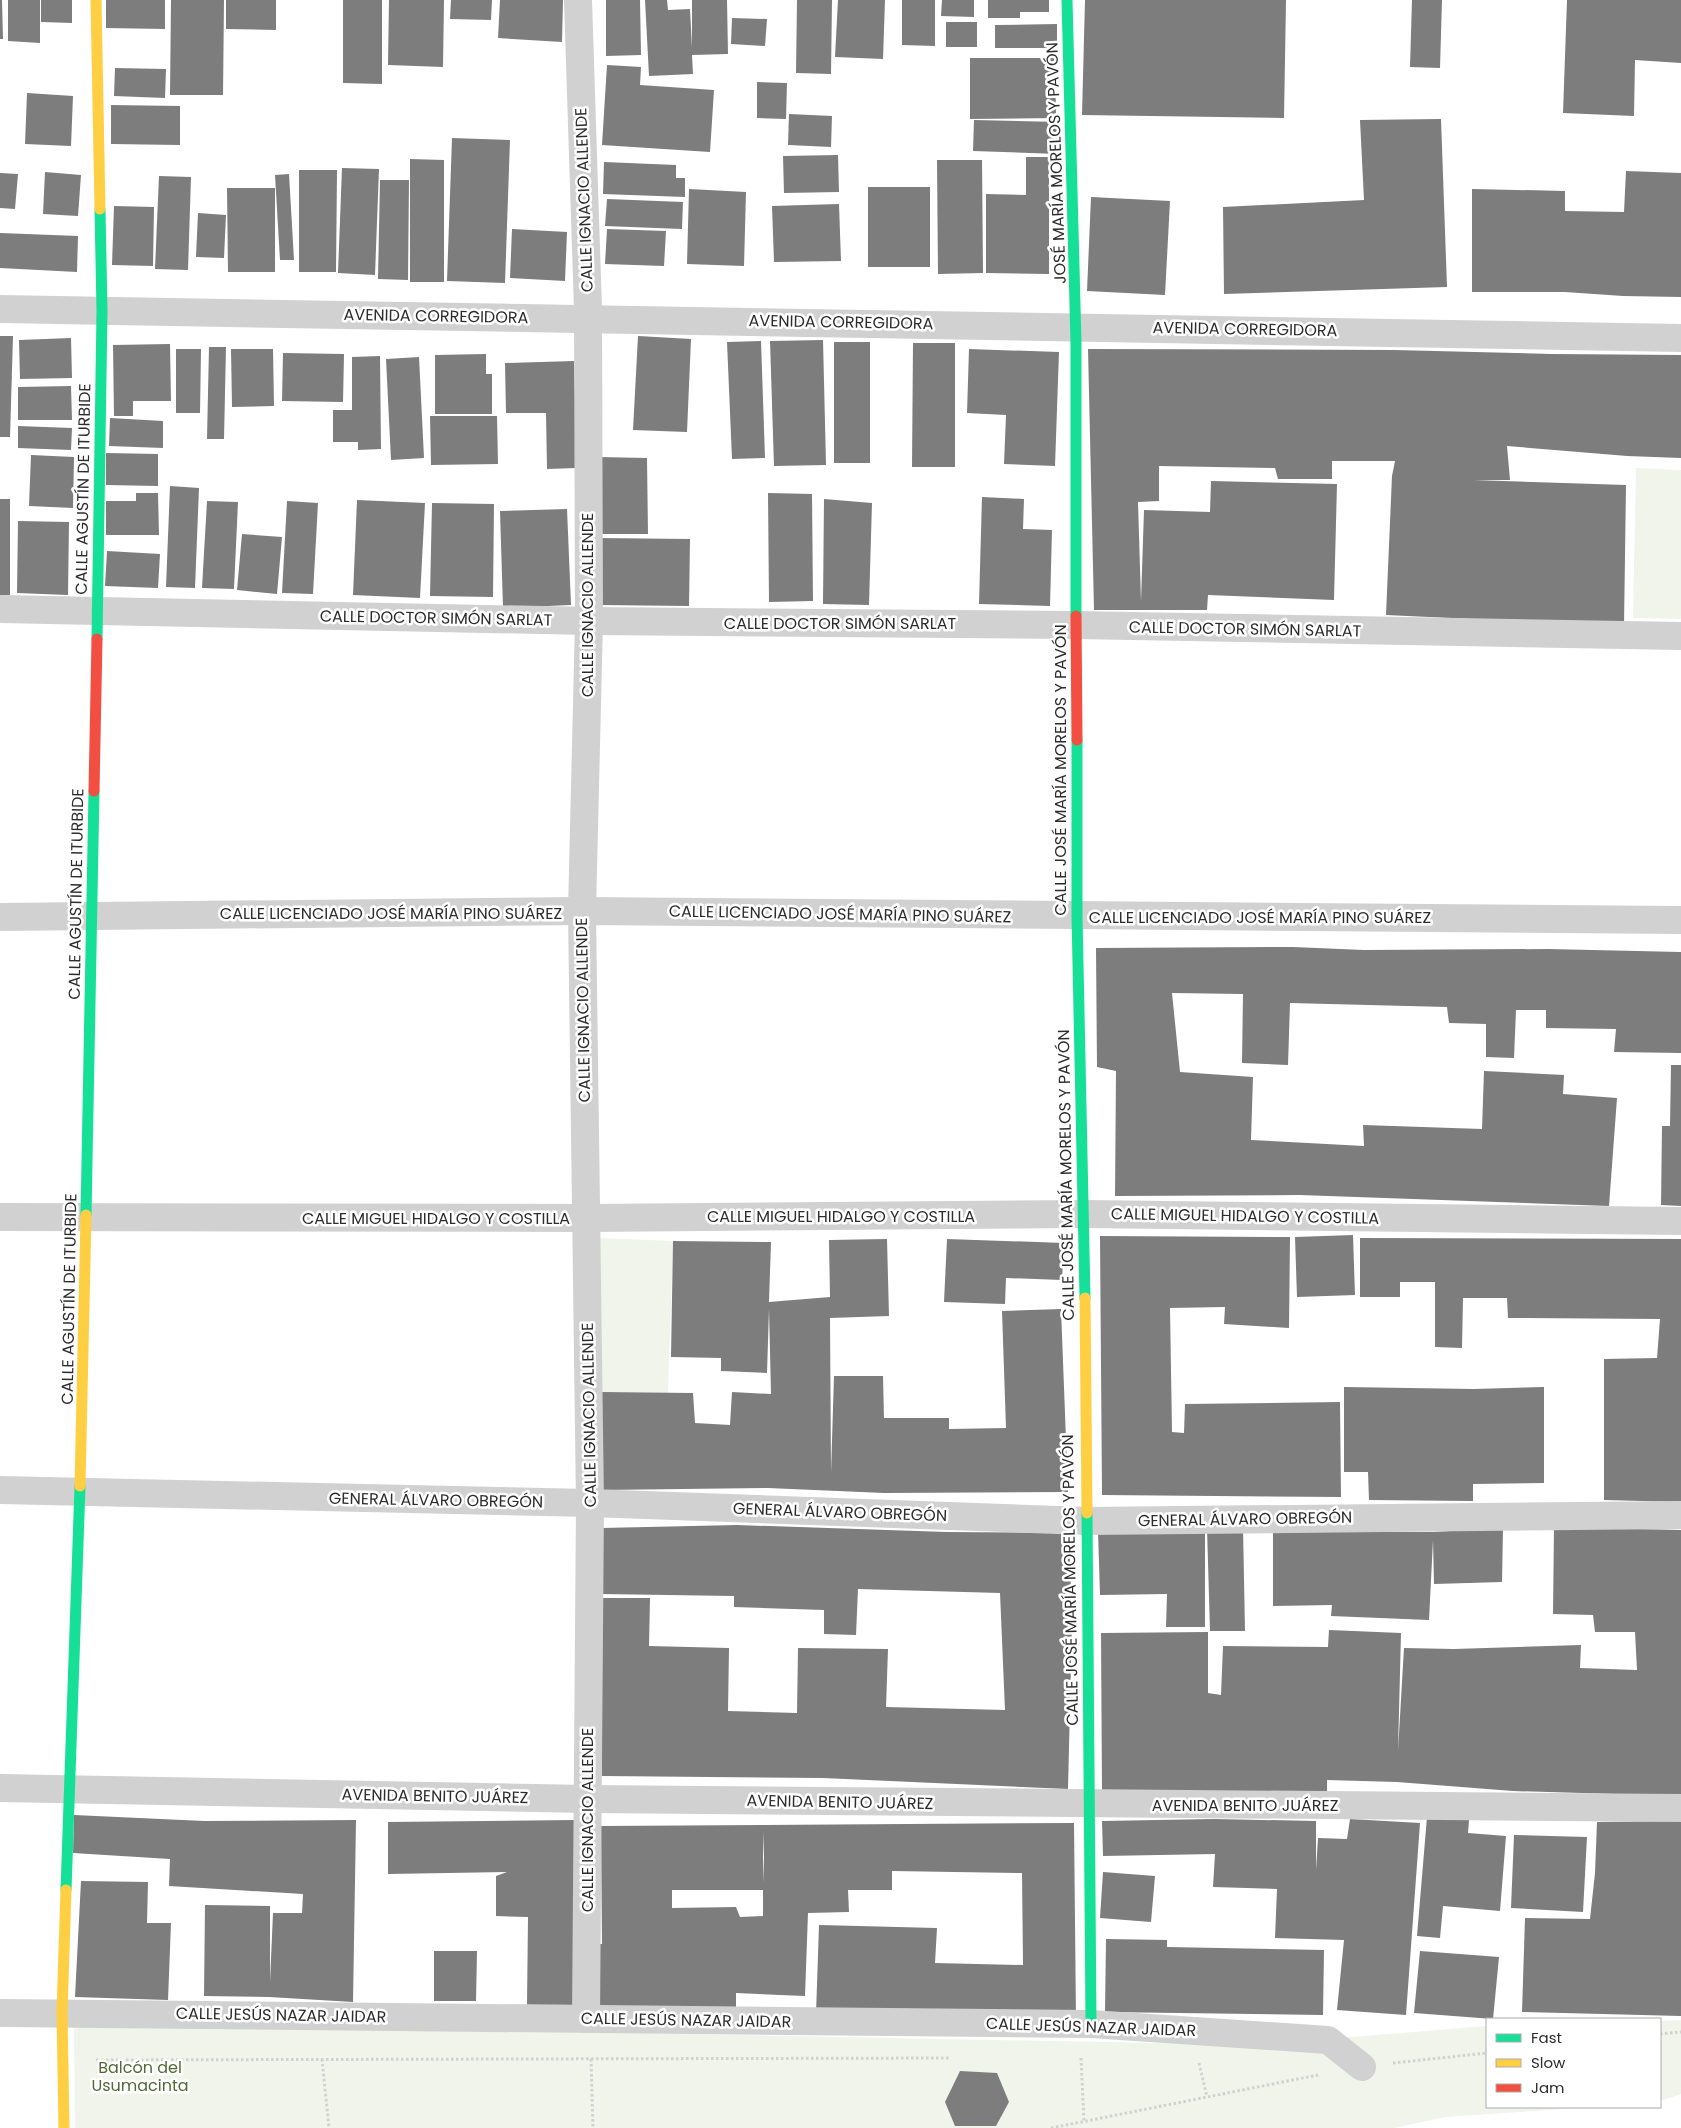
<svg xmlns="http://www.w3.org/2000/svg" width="1681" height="2128" font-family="Poppins,sans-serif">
	<rect width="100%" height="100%" fill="#fff"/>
	<g fill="#f0f4ea">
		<polygon points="1636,468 1681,470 1681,619 1633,618"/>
		<polygon points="598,1238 673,1241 668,1393 602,1392"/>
		<polygon points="1681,2020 1681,2094 1660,2101 1660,2021"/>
		<polygon points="74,2022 1255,2045 1487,2026 1487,2107 1589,2107 1445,2117 1394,2128 75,2128"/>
	</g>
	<g fill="#7d7d7d" fill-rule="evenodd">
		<polygon points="0,0 2,0 3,39 0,39"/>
		<polygon points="8,0 40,0 40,43 8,41"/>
		<polygon points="41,0 72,0 72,23 41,22"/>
		<polygon points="106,0 165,0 165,29 106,28"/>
		<polygon points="171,0 224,0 223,95 170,95"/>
		<polygon points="226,0 276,0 276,30 226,29"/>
		<polygon points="343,0 382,0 382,84 343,83"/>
		<polygon points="389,0 444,0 443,67 388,65"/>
		<polygon points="451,0 492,0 491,20 450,19"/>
		<polygon points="500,0 563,0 562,42 498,38"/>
		<polygon points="606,0 640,0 641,55 606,56"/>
		<polygon points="645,0 667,0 668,10 690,9 692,48 692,0 727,0 728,54 692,55 693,74 649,76"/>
		<polygon points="797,0 832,0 831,74 796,73"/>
		<polygon points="838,0 885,0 883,59 835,57"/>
		<polygon points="902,0 935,0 935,46 902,45"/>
		<polygon points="942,0 974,0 974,17 941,16"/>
		<polygon points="988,0 1049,0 1049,12 1020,12 1020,18 988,18"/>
		<polygon points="1085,0 1286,0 1284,118 1082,115"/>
		<polygon points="1412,0 1442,0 1440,68 1410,67"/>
		<polygon points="1567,0 1681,0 1681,63 1635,60 1634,116 1563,113"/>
		<polygon points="732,18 767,19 765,46 731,44"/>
		<rect x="946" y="22" width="31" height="25"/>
		<polygon points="1057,24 1057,48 995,48 995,25"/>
		<polygon points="970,58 1055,58 1056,118 970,119"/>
		<polygon points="607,65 641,67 640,85 714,90 710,152 602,145"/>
		<polygon points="115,68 166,69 165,98 114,96"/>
		<polygon points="757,82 787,83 786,119 757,118"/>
		<polygon points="27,93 73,96 71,146 25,144"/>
		<polygon points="111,105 180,106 180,145 111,144"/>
		<polygon points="789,114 832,116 831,147 788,145"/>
		<polygon points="1441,119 1447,287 1224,294 1223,207 1364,200 1360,120"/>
		<polygon points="974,120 1059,122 1058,154 973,151"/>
		<polygon points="452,138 510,140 505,283 447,281"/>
		<polygon points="838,155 839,192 784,193 783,156"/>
		<polygon points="1026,157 1049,157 1049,274 986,273 986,194 1026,195"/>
		<polygon points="410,159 444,160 444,282 410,282"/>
		<polygon points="937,160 982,160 983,273 938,274"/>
		<polygon points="604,162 676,165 676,178 685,178 685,197 603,194"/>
		<polygon points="342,168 379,169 375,275 338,273"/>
		<polygon points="299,170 337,170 336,272 299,272"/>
		<polygon points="1626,171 1681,173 1681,297 1623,296 1565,292 1472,292 1472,189 1565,191 1565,211 1624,212"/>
		<polygon points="45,172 81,175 78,216 43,214"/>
		<polygon points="0,173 18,174 15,209 0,208"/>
		<polygon points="289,174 294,260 280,260 275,175"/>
		<polygon points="159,176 191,177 188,270 155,269"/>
		<polygon points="380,180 409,180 408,280 378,279"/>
		<rect x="868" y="187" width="62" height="80"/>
		<polygon points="227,188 275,188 275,272 228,272"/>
		<polygon points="689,189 746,192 744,266 687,264"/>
		<polygon points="1091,197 1170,201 1165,295 1087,291"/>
		<polygon points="607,199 683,202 682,229 605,226"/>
		<polygon points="839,204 841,261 774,262 772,206"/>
		<polygon points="114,206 154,207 153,266 112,265"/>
		<polygon points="198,213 226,215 224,258 196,257"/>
		<polygon points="512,229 567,232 565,281 510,278"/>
		<polygon points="607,229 666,231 664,266 605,264"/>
		<polygon points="0,233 78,236 77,272 0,268"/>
		<polygon points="0,336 13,336 10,437 0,437"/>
		<polygon points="638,336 691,339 687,432 633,430"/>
		<polygon points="71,338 72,378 20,379 19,340"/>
		<polygon points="823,340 826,465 774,466 770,341"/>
		<polygon points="761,341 765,458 732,459 727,342"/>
		<rect x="834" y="342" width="36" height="121"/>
		<polygon points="913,343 955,343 955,467 912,467"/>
		<polygon points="170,344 171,401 133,401 133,416 114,416 113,345"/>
		<polygon points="209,347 226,347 224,439 207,439"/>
		<polygon points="176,349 201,349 200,413 176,413"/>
		<polygon points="231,349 273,349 274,406 232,407"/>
		<polygon points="969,349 1059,352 1055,466 1004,464 1006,415 967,413"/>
		<polygon points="1088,349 1394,350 1552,354 1681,355 1681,458 1627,456 1507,446 1510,480 1473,480 1626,485 1624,626 1386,615 1392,476 1395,461 1332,461 1332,479 1278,479 1275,468 1159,466 1159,501 1138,502 1141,601 1144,510 1210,512 1211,481 1337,484 1334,600 1208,595 1207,610 1094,610"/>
		<polygon points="283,353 344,354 343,402 282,401"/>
		<polygon points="486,354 486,374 492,374 492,414 435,414 435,355"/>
		<polygon points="380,356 381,449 358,450 358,442 333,442 333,410 352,410 352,357"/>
		<polygon points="419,357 424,458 391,460 386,359"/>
		<polygon points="574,361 577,468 547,469 546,413 506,413 505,363"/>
		<polygon points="71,386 72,420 18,420 18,387"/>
		<polygon points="430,416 497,416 498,464 431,465"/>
		<polygon points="110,418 163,421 163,448 109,446"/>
		<polygon points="18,426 72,428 71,450 18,448"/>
		<polygon points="106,453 158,454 158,486 106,485"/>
		<polygon points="31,455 74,457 73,508 29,506"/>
		<polygon points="598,457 647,458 648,534 598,534"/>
		<polygon points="170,486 199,488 195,588 166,587"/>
		<polygon points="136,493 158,493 159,535 106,535 106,501 136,501"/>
		<polygon points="768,493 812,494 813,601 769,602"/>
		<polygon points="982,497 1024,499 1023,529 1052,530 1050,606 979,604"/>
		<rect x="0" y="499" width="10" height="96"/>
		<polygon points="824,499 872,503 869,605 823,604"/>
		<polygon points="357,500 425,503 420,598 353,595"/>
		<polygon points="207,501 238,502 234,589 202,588"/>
		<polygon points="287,501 318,503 313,594 282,593"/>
		<polygon points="432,503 494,504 493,597 430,596"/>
		<polygon points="567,509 571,605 503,608 500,511"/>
		<polygon points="18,521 69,522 68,595 17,593"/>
		<polygon points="242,534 282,537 277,594 237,590"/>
		<polygon points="598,538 690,539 689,606 597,605"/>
		<polygon points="107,551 160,554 158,588 105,586"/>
		<polygon points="1293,947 1364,950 1548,949 1681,952 1681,1053 1614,1052 1616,1029 1546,1028 1546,1010 1516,1010 1514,1058 1486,1057 1486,1024 1449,1023 1447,1007 1290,1003 1288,1065 1242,1063 1243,994 1172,993 1180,1072 1253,1077 1251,1140 1364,1146 1363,1125 1482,1129 1484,1071 1564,1075 1563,1094 1617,1098 1609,1206 1300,1195 1115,1196 1116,1071 1097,1067 1096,948"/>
		<polygon points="1671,1065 1681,1065 1681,1206 1661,1205 1662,1126 1670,1126"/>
		<polygon points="1353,1235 1355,1295 1297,1297 1295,1237"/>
		<polygon points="1100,1236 1290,1237 1289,1328 1224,1324 1225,1307 1170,1308 1172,1432 1184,1433 1185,1404 1340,1402 1341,1497 1102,1495"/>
		<polygon points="1360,1238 1681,1239 1681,1502 1604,1500 1604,1359 1657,1358 1660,1319 1508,1318 1507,1298 1463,1298 1462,1348 1435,1347 1435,1282 1400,1282 1400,1297 1360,1297"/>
		<polygon points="887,1239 889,1316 830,1318 831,1473 834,1376 883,1376 884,1418 949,1418 949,1429 1006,1428 1002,1311 1061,1309 1068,1492 884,1493 768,1488 601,1490 602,1392 693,1393 695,1423 730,1425 732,1392 771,1394 769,1309 767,1373 721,1371 721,1358 671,1357 673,1241 771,1242 769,1302 830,1297 829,1240"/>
		<polygon points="947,1239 1064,1243 1062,1280 1006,1278 1005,1304 944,1302"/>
		<polygon points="1344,1387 1474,1389 1544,1387 1544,1483 1473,1484 1473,1501 1369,1500 1368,1472 1344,1472"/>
		<polygon points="737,1525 946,1532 1069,1533 1072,1623 1068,1789 823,1778 602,1776 602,1598 650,1598 649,1646 729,1648 728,1711 797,1713 798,1648 888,1649 886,1707 1005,1710 1000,1593 858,1589 856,1635 824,1634 824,1610 734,1607 734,1596 601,1594 602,1528"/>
		<polygon points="1243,1527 1245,1631 1210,1631 1207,1528"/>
		<polygon points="1554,1527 1681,1530 1681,1796 1513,1791 1397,1782 1327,1780 1327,1798 1102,1792 1101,1633 1208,1632 1208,1693 1221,1695 1223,1646 1328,1647 1329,1630 1401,1633 1398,1751 1404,1648 1454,1649 1581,1645 1580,1668 1637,1670 1635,1632 1595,1632 1593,1615 1553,1614"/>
		<polygon points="1503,1528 1502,1582 1434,1584 1433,1540 1429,1620 1331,1616 1332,1605 1273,1606 1273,1532 1433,1532"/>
		<polygon points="1098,1531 1205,1531 1205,1627 1166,1627 1167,1594 1100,1595"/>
		<polygon points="74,1815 204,1821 356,1820 353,2002 269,1997 204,1996 205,1905 270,1906 270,1982 273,1913 302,1913 303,1894 169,1886 170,1859 73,1853"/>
		<polygon points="1427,1817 1469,1820 1468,1833 1506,1836 1500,1911 1443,1906 1440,1938 1417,1936"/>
		<polygon points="1214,1819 1316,1821 1316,1870 1318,1838 1347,1839 1350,1819 1420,1823 1406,2015 1337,2010 1344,1940 1275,1938 1277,1889 1213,1887 1215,1854 1103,1856 1102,1821"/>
		<polygon points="575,1820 574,2006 527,2005 528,1917 496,1916 496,1876 507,1872 388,1874 388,1822"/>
		<polygon points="1681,1821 1681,2016 1522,2012 1525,1918 1590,1919 1595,1873 1597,1822"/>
		<path d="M 1074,1823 L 1076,2021 L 816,2014 L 819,1925 L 937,1928 L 935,1963 L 1023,1965 L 1022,1873 L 892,1871 L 892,1890 L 848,1890 L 849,1912 L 808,1913 L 805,1996 L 736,1993 L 736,2014 L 594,2008 L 595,1944 L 602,1944 L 601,1826 ZM 763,1832 L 764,1857 L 763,1883 ZM 672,1890 L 763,1890 L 763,1916 L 740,1917 L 736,1907 L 672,1908 Z"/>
		<polygon points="1514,1835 1587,1837 1583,1912 1511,1908"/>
		<polygon points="1103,1872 1155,1876 1151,1922 1100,1918"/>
		<polygon points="81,1881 148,1882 147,1923 171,1923 168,2000 75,1997"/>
		<polygon points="1106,1939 1167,1940 1167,1947 1324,1950 1323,2015 1105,2012"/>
		<polygon points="434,1951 477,1951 476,2001 434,2001"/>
		<polygon points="1420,1951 1499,1957 1493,2019 1414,2013"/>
		<polygon points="960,2071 997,2073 1009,2102 996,2126 955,2126 945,2102"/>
	</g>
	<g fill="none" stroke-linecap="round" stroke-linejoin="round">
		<g stroke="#d1d1d1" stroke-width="3" stroke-dasharray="2.5 2.5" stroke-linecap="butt">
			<polyline points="1660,2034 1681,2032"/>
			<polyline points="1081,2058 1084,2122"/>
			<polyline points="322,2059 329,2128"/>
			<polyline points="591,2059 593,2128"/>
			<polyline points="96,2060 949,2058"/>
			<polyline points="1199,2063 1207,2097"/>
			<polyline points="1393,2063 1487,2053"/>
			<polyline points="1051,2128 1318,2075"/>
		</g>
		<g stroke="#d1d1d1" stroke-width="28">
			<polyline points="578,0 588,310 589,621 582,911 590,1503 586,2019"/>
			<polyline points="0,309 1681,338"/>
			<polyline points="0,609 589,621 1075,625 1681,636"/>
			<polyline points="0,917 582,911 1681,920"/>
			<polyline points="0,1217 586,1218 1084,1214 1681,1221"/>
			<polyline points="0,1490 590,1503 1086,1521 1681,1515"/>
			<polyline points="0,1788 587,1799 1681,1808"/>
			<polyline points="0,2013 1091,2024 1328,2040 1362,2067"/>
		</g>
		<g stroke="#16e098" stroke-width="11">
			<polyline points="1067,0 1076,343 1076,616"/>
			<polyline points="97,639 102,311 100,209"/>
			<polyline points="1077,740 1077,916 1085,1298"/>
			<polyline points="86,1215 94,791"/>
			<polyline points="1087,1513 1091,2024"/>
			<polyline points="66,1890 80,1486"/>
		</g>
		<g stroke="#ffcf43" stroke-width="11">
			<polyline points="96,0 100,209"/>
			<polyline points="1085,1298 1087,1513"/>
			<polyline points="80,1486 86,1215"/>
			<polyline points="64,2128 62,2012 66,1890"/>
		</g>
		<g stroke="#f24e42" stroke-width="11">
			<polyline points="1076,616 1077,740"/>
			<polyline points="94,791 97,639"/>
		</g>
	</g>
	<g text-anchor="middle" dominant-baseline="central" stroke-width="5" stroke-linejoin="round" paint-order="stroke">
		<g font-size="16" fill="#2c2c2c" stroke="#fff">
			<text transform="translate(1056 163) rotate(-92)">JOSÉ MARÍA MORELOS Y PAVÓN</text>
			<text transform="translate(584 200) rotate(-92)">CALLE IGNACIO ALLENDE</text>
			<text transform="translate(436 316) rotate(1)">AVENIDA CORREGIDORA</text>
			<text transform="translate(841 322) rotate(1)">AVENIDA CORREGIDORA</text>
			<text transform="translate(1245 329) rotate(1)">AVENIDA CORREGIDORA</text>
			<text transform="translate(83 489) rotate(-89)">CALLE AGUSTÍN DE ITURBIDE</text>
			<text transform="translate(587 605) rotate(-90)">CALLE IGNACIO ALLENDE</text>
			<text transform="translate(436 618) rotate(1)">CALLE DOCTOR SIMÓN SARLAT</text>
			<text x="840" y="623">CALLE DOCTOR SIMÓN SARLAT</text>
			<text transform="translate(1245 629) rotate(1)">CALLE DOCTOR SIMÓN SARLAT</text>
			<text transform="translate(1060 770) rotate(-90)">CALLE JOSÉ MARÍA MORELOS Y PAVÓN</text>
			<text transform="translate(76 894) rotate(-89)">CALLE AGUSTÍN DE ITURBIDE</text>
			<text x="391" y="913">CALLE LICENCIADO JOSÉ MARÍA PINO SUÁREZ</text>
			<text transform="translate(840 914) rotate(1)">CALLE LICENCIADO JOSÉ MARÍA PINO SUÁREZ</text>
			<text x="1260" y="917">CALLE LICENCIADO JOSÉ MARÍA PINO SUÁREZ</text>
			<text transform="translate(583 1010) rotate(-91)">CALLE IGNACIO ALLENDE</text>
			<text transform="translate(1066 1175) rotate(-91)">CALLE JOSÉ MARÍA MORELOS Y PAVÓN</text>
			<text x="841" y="1216">CALLE MIGUEL HIDALGO Y COSTILLA</text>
			<text transform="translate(1245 1216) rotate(1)">CALLE MIGUEL HIDALGO Y COSTILLA</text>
			<text x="436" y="1218">CALLE MIGUEL HIDALGO Y COSTILLA</text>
			<text transform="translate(69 1299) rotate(-89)">CALLE AGUSTÍN DE ITURBIDE</text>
			<text transform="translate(589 1415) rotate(-91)">CALLE IGNACIO ALLENDE</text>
			<text transform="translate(436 1500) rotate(1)">GENERAL ÁLVARO OBREGÓN</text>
			<text transform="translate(840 1512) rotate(2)">GENERAL ÁLVARO OBREGÓN</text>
			<text transform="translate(1245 1519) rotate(-1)">GENERAL ÁLVARO OBREGÓN</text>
			<text transform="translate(1070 1580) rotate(-91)">CALLE JOSÉ MARÍA MORELOS Y PAVÓN</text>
			<text transform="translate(435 1796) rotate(1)">AVENIDA BENITO JUÁREZ</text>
			<text transform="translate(840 1802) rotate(1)">AVENIDA BENITO JUÁREZ</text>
			<text x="1245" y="1805">AVENIDA BENITO JUÁREZ</text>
			<text transform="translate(587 1820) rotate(-90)">CALLE IGNACIO ALLENDE</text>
			<text transform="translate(281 2015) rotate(1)">CALLE JESÚS NAZAR JAIDAR</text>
			<text transform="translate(686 2020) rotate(1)">CALLE JESÚS NAZAR JAIDAR</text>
			<text transform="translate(1091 2027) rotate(2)">CALLE JESÚS NAZAR JAIDAR</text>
		</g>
		<g font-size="16" fill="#506a37" stroke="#fff">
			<text x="140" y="2067">Balcón del<tspan x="140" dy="18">Usumacinta</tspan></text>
		</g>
	</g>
	<rect x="1486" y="2018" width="175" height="90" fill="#ffffff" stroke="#ababab"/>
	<rect x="1496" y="2034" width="25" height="8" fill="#16e098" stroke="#ababab"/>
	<text x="1531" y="2043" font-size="15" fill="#2c2c2c">Fast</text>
	<rect x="1496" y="2059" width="25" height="8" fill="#ffcf43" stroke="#ababab"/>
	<text x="1531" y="2068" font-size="15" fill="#2c2c2c">Slow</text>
	<rect x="1496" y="2084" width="25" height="8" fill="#f24e42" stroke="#ababab"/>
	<text x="1531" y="2093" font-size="15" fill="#2c2c2c">Jam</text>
</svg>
